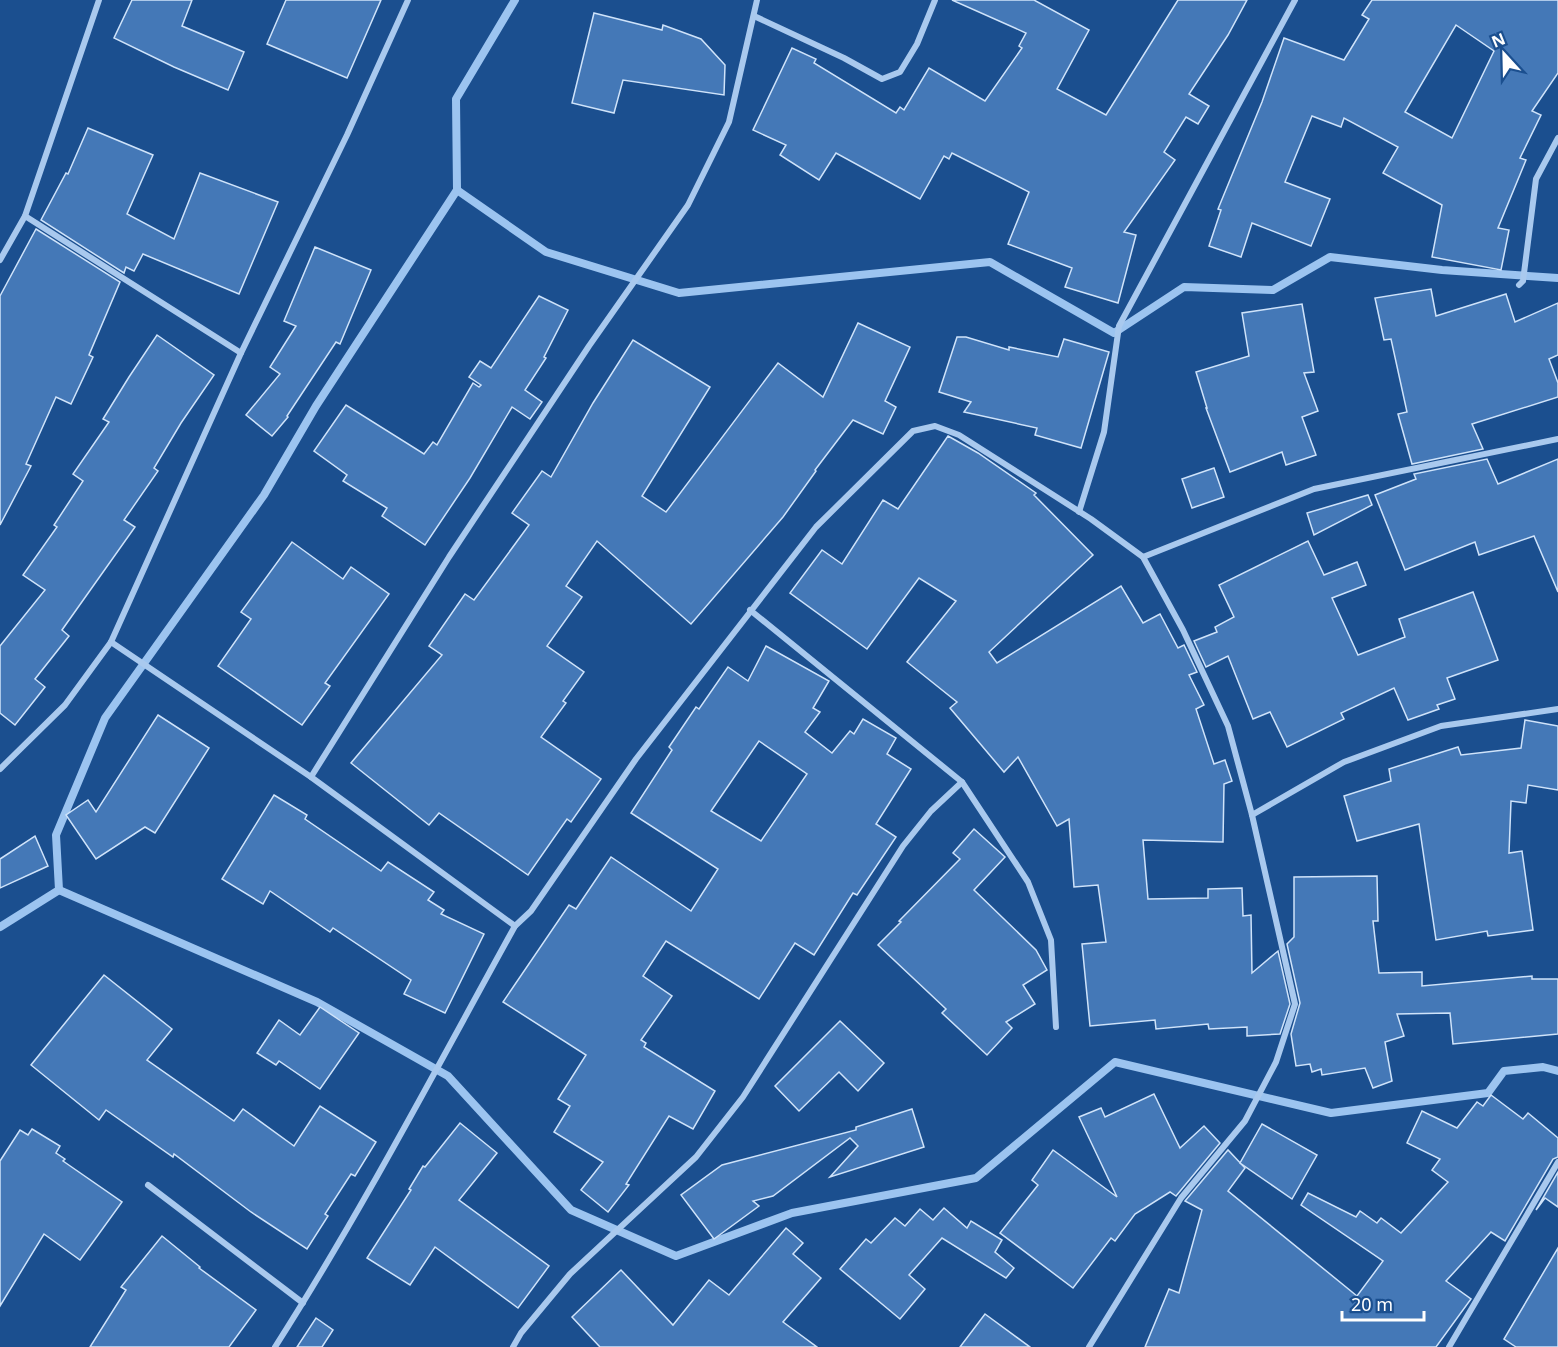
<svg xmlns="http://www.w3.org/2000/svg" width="1558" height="1347" font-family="'Noto Sans',sans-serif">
	<rect width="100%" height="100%" fill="#1b4f8f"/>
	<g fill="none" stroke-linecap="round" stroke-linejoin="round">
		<g stroke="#9cc4f0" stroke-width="8">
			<polyline points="457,190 546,252 679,293 990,262 1114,333 1184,287 1273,290 1330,257 1442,270 1558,278"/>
			<polyline points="59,890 317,1002 448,1076 571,1210 676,1256 792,1213 976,1178 1115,1062 1331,1113 1488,1093 1504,1071 1543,1067 1558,1071"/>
			<polyline points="0,927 59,890 56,835 105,718 264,495 316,406 457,190 456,99 515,0"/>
		</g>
	</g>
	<g fill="#4478b7" stroke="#cfe3fa" stroke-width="1.5" fill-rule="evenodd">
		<polygon points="132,0 192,0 182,26 244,52 228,90 174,67 114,38"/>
		<polygon points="286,0 381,0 347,78 267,44"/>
		<polygon points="952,0 1034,0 1089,30 1057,89 1106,115 1178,0 1247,0 1228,35 1189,94 1209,106 1198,124 1186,117 1164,152 1175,160 1124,232 1136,235 1118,303 1065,287 1072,268 1008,244 1029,192 952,153 949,159 944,156 920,199 836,153 819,180 780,155 786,145 753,130 792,48 816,59 814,63 896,113 900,107 904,110 929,68 985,101 1022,48 1019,46 1026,33"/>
		<path d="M 1372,0 L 1558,0 L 1558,73 L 1532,111 L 1541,115 L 1520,158 L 1526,160 L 1498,228 L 1509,230 L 1501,270 L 1432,257 L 1442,205 L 1383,173 L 1398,147 L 1344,118 L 1341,127 L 1312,116 L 1285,182 L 1330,199 L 1311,246 L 1252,223 L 1241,257 L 1209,246 L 1221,210 L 1218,209 L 1262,102 L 1284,38 L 1344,60 L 1369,19 L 1362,15 ZM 1456,25 L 1494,51 L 1452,138 L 1405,112 Z"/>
		<polygon points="594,13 662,30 663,25 701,39 725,65 724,95 623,80 614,113 572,103"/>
		<polygon points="88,128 153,155 127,214 174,239 200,173 278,202 239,294 143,254 134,271 126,267 124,273 41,220 66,173 68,174"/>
		<polygon points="36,229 120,282 89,355 93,357 71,404 56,397 26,464 31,466 0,525 0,296"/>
		<polygon points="315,247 371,270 340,344 336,342 287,416 288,417 272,436 246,415 280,374 270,367 296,326 284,321"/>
		<polygon points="1431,289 1436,316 1506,294 1515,322 1558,303 1558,355 1549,359 1558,383 1558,397 1472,424 1483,449 1412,464 1398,414 1407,412 1391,339 1384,340 1375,298"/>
		<polygon points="539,296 568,310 544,357 546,358 525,390 542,402 530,419 512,407 470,478 425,545 382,516 387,508 343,481 347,475 314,451 346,405 424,454 433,442 437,445 473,383 479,387 481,385 469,377 480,361 491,368"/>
		<polygon points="1302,304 1314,372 1304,373 1318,411 1302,417 1316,455 1286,465 1282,452 1230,472 1206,408 1207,408 1196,372 1249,356 1242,313"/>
		<polygon points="858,323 910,347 885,401 896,407 883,434 853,420 815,470 816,471 783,517 691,624 597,541 566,586 582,597 547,646 584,672 563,701 566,703 541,737 601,779 571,822 567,819 528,875 439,813 429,825 351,763 442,655 429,646 465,594 474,600 529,525 512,513 542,471 551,477 593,403 633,340 710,387 642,496 666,512 778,363 823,397"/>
		<polygon points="157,335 214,375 181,423 154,468 158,471 124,520 135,527 62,630 69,636 35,679 45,687 15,725 0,713 0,646 45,590 23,575 57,527 54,525 83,481 73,474 109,422 103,419 129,377"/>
		<polygon points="957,337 966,337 1009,350 1009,347 1058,357 1064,339 1109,352 1081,448 1035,435 1037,428 964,412 971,402 939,392"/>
		<polygon points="948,436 978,453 1036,493 1034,495 1093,555 989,652 997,663 1121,586 1143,623 1160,614 1178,648 1184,645 1197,672 1189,675 1204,705 1196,709 1214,764 1225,760 1232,781 1224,784 1223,842 1143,840 1148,899 1208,898 1208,889 1242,888 1243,916 1251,915 1252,973 1278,951 1290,1004 1280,1034 1247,1036 1247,1027 1209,1029 1208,1024 1156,1029 1155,1020 1090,1026 1082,944 1106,942 1098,885 1074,887 1069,819 1057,826 1018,757 1004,772 950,708 957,702 907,662 956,601 919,578 867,649 790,593 822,550 842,564 883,500 898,509"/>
		<polygon points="1487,459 1498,484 1558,459 1558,592 1534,536 1479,555 1475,542 1405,570 1375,495 1416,479 1414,474"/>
		<polygon points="1214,468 1224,497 1192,508 1182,479"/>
		<polygon points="1368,495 1372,505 1314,535 1307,513"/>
		<polygon points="1308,541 1324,575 1357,562 1366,585 1332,598 1358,655 1405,637 1399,619 1473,592 1498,660 1447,678 1455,699 1437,705 1439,709 1408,720 1394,688 1341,713 1344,719 1287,747 1270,712 1253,719 1228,656 1206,667 1194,641 1217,632 1215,627 1234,617 1219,585"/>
		<polygon points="292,542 343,579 351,567 389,594 325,683 330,686 302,725 218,666 251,619 241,612"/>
		<path d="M 766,646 L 829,681 L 813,708 L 820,712 L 805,732 L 832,753 L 850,731 L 854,734 L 863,719 L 896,738 L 887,754 L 911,769 L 876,824 L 896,837 L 857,895 L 853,893 L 814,955 L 795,943 L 759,999 L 666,941 L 643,976 L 672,996 L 641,1040 L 646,1043 L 644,1047 L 715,1091 L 693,1129 L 669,1116 L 626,1184 L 629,1185 L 608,1212 L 581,1190 L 603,1162 L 554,1132 L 570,1106 L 558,1099 L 586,1055 L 503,1002 L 569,905 L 576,909 L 611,857 L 691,911 L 718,869 L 631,813 L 672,750 L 669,747 L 696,707 L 699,709 L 728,667 L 748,681 ZM 759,741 L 807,774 L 761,841 L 711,811 Z"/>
		<polygon points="158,715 209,748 155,833 145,827 96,859 66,815 88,800 96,812"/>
		<polygon points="1525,720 1558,726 1558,790 1528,785 1526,803 1511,801 1509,853 1522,851 1533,930 1488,936 1487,931 1436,940 1419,824 1357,841 1344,796 1391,781 1389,769 1458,747 1461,755 1521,748"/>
		<polygon points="274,795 307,815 305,819 381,871 388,862 434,892 428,900 444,910 441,914 484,934 445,1013 404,994 411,980 333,928 330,932 270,891 263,904 222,879"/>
		<polygon points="974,829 1005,857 974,890 1036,950 1047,970 1023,985 1035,1004 1006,1022 1012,1028 987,1055 942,1013 946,1009 878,945 901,922 899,921 960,859 953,853"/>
		<polygon points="35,836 48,866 0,888 0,859"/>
		<polygon points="1377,876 1378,921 1373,921 1379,973 1422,972 1422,986 1532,976 1532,979 1558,979 1558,1034 1453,1044 1450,1013 1397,1014 1404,1036 1385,1042 1392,1081 1373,1088 1365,1068 1322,1075 1321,1069 1312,1072 1310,1064 1296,1066 1291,1034 1300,1003 1287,944 1294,937 1294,877"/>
		<polygon points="104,975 172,1029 147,1060 234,1121 243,1109 294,1146 320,1106 376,1142 355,1176 351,1174 325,1214 328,1216 307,1249 251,1212 174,1154 173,1157 106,1110 99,1120 31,1065"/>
		<polygon points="320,1007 359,1033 320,1089 279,1061 276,1065 257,1053 279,1020 300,1035"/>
		<polygon points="840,1021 884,1063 858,1091 839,1072 799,1111 775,1086"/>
		<polygon points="1154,1094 1180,1148 1204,1126 1220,1143 1176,1196 1170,1192 1135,1214 1115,1241 1111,1238 1073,1288 1000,1233 1038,1185 1032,1180 1053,1150 1117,1197 1079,1117 1101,1108 1105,1117"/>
		<polygon points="1491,1095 1523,1119 1528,1113 1558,1138 1558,1157 1553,1159 1505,1241 1491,1232 1446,1281 1471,1299 1436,1347 1145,1347 1169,1289 1179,1293 1202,1210 1185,1201 1228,1150 1245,1168 1228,1191 1357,1296 1383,1261 1301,1205 1308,1193 1356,1217 1360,1211 1377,1223 1381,1218 1401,1233 1448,1182 1432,1170 1440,1159 1407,1143 1422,1111 1457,1128 1477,1102 1483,1106"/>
		<polygon points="912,1109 924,1147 830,1177 858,1146 850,1138 773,1196 753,1201 759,1206 714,1239 681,1195 722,1165 856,1130 856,1127"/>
		<polygon points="460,1123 497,1153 459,1200 549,1266 518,1308 435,1247 410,1285 367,1258 411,1190 409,1189 423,1166 425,1167"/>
		<polygon points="1262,1124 1317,1155 1292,1199 1240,1163"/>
		<polygon points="32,1129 60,1146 56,1153 65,1159 63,1161 122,1202 80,1260 44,1234 0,1306 0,1161 20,1130 28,1135"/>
		<polygon points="1558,1172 1558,1207 1545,1198 1536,1210"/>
		<polygon points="944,1208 967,1228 971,1221 1002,1240 995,1252 1014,1268 1006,1278 942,1238 909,1275 925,1289 900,1319 840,1269 866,1239 871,1243 895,1218 905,1226 920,1209 933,1220"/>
		<polygon points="786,1228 803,1243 793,1254 821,1278 783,1322 817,1347 600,1347 572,1317 621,1270 673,1325 709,1280 729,1295"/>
		<polygon points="162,1236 200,1267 199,1268 256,1310 229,1347 90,1347 126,1290 121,1287"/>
		<polygon points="1558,1248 1558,1347 1516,1347 1504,1339"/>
		<polygon points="985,1314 1030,1347 960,1347"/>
		<polygon points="316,1318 333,1330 322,1347 297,1347"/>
	</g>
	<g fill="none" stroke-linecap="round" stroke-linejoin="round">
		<g stroke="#a9c9ee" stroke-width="6">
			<polyline points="754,16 844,58 882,79 900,72 917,44 935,0"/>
			<polyline points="25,216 241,353"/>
			<polyline points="0,260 25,216 99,0"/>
			<polyline points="1519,285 1523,281 1536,179 1558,138"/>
			<polyline points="1079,512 1104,432 1119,326 1295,0"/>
			<polyline points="1143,557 1314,489 1558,439"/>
			<polyline points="750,610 962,782 1028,882 1051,940 1056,1027"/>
			<polyline points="111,642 311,777 515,926"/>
			<polyline points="0,769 65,705 111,642 241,353 347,135 408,0"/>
			<polyline points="311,777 449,557 589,346 688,205 729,122 757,0"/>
			<polyline points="1252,815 1344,762 1441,726 1558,709"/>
			<polyline points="148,1185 303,1303"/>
			<path d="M 275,1347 C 362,1211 437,1067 515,926 L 531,911 L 636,759 L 816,527 L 913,431 L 935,426 L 959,435 L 1091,519 L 1143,557 L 1183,630 L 1228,726 L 1252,815 L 1295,1004 L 1276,1062 L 1245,1121 L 1181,1198 L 1089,1347"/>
			<polyline points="513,1347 521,1333 570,1274 696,1157 743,1097 903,846 931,811 962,782"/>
			<polyline points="1449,1347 1558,1162"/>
		</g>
	</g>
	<g transform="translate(1504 54) rotate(338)" stroke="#1b4f8f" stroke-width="4.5" paint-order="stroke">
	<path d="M0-4.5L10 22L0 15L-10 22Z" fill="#ffffff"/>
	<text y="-9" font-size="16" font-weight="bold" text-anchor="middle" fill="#ffffff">N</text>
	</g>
	<path d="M1342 1311v9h82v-9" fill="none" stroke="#ffffff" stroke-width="3"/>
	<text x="1351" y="1311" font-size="18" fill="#ffffff" stroke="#1b4f8f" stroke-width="4.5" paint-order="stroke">20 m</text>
</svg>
